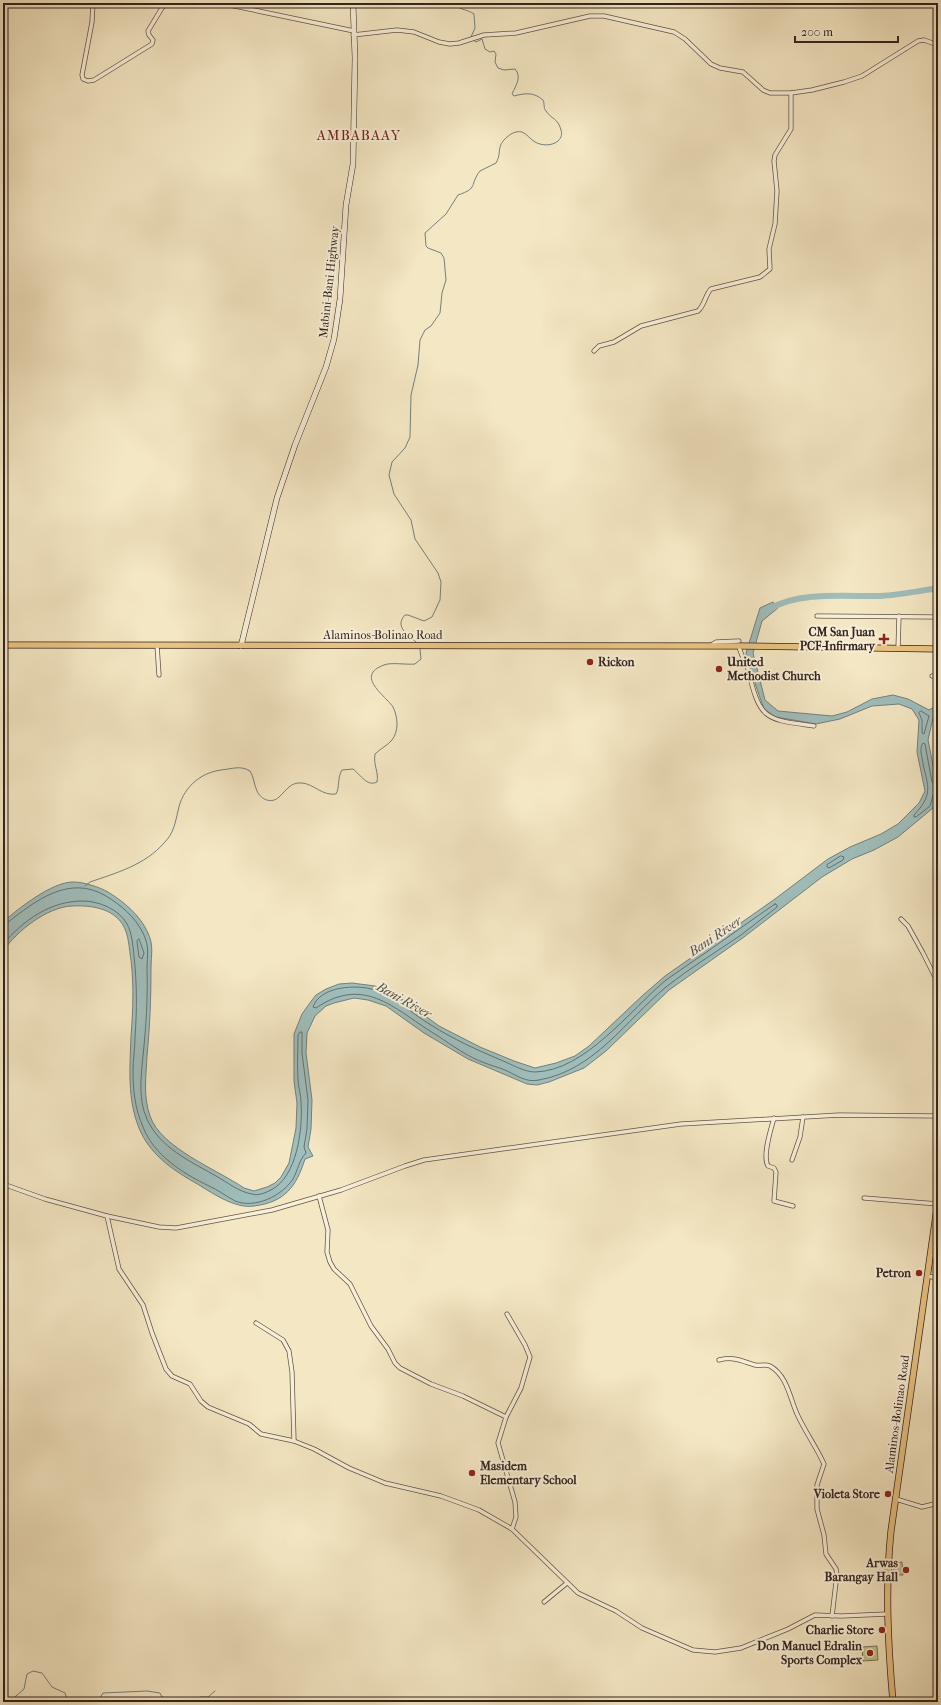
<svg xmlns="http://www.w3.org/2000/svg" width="941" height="1705" font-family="'IM FELL French Canon',serif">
	<rect width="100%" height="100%" fill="#f4e7c3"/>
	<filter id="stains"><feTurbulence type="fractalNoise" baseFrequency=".005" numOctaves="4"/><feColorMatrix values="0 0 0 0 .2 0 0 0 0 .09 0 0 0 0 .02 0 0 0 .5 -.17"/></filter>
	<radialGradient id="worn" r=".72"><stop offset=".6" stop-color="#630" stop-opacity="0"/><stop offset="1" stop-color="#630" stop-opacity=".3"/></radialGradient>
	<g fill="#c0c491" stroke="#787457">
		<polygon points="902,1562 903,1575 894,1575 893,1563"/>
		<polygon points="877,1646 878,1660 863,1661 862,1647"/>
	</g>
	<path fill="#9fbebc" stroke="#73807c" d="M 773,602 L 778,608 L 762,621 L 753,653 L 765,700 L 778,711 L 832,716 L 847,712 L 872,699 L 893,695 L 908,699 L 929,710 L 938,705 L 938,714 L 933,718 L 928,740 L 938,790 L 933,808 L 898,837 L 874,850 L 852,859 L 822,877 L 744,937 L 669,990 L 606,1051 L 584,1068 L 549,1082 L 537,1085 L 527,1084 L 468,1059 L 424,1033 L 386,1006 L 368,1000 L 354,998 L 334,1003 L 326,1006 L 315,1016 L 307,1033 L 306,1053 L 312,1100 L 311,1129 L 308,1147 L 313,1156 L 305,1159 C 296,1187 285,1202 254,1206 C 234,1209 211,1192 194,1182 C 171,1169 149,1153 139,1128 C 127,1098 130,1068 131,1036 C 133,1011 134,985 131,960 C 129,949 129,935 123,925 C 113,908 90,905 72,906 C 47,907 17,931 3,951 L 3,922 C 19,908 52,882 73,882 C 84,882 99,887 108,892 C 124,902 140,915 148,933 C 154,946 151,954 151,968 C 151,997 150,1026 147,1056 C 146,1076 143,1096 150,1116 C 161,1148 216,1169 244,1188 L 254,1191 L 267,1187 L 275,1183 L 281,1177 L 289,1163 L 296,1128 L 297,1103 L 294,1081 L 294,1034 L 302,1014 L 312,1000 L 316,995 L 326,989 L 339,984 L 352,983 L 375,986 L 405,1001 L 439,1026 L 480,1047 L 514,1061 L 535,1068 L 556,1063 L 575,1056 L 589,1046 L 642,996 L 665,976 L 775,899 L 828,859 L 850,847 L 881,834 L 898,824 L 919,803 L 925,791 L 917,752 L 919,720 L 912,709 L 899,704 L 872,706 L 840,719 L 816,724 L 776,717 L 764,709 L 751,672 L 746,653 L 760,608 Z"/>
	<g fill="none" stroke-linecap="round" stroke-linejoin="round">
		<g stroke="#68706c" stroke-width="1">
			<polygon points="921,711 929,716 924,734 922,733 922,720 919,713"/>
			<path d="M 938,785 L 934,784 L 932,782 L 925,744 L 923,743 C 920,747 921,753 922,758 C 926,784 936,792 914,815 L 914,817 L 916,817 L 930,806 L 933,795 L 938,793"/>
			<polygon points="841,856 844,857 843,860 829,868 827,867 827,865"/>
			<path d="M 775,904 L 777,905 L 777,907 C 765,916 753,926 741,935 C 716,952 690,968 666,987 C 625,1021 595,1070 539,1080 C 526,1083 516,1075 505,1070 C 498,1067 492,1066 485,1063 C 468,1057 453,1046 438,1036 C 396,1011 366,974 316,1008 L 313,1007 C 320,986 357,984 375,990 C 396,997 412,1014 431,1025 C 453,1039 477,1050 501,1060 C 511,1064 524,1072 535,1072 C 585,1071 630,1010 666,980 C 680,970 694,961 708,951 C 731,935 753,919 775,904 Z"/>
			<path d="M 3,924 L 7,923 C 35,901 69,874 106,896 C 121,905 135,917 143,933 C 150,947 147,955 147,969 C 148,998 146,1027 143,1056 C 141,1077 138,1100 147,1119 C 160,1148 190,1161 216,1176 C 227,1182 239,1192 252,1194 C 258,1196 265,1193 271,1190 C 297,1177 303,1129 301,1102 C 301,1094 298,1087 298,1079 C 297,1064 298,1050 298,1035 L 300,1032 L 302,1032 L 302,1053 L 308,1100 L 307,1129 L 304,1147 L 306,1153 C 299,1160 298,1170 293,1179 C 282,1196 255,1209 235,1201 C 226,1196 218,1190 209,1186 C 182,1173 154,1155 143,1127 C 135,1109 133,1090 133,1071 C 133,1060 135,1048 135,1037 C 137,1010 137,983 134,956 C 133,946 132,933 127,924 C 119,909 98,901 83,901 C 50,901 24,920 3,944"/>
			<polygon points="139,939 144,953 142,959 139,957 137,941"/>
		</g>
		<g stroke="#73807c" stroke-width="1">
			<path d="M 453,3 C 458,10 467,9 474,14 L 475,28 L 471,37"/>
			<path d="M 418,644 C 411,636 393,628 405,615 L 408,615 L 424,621 L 432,617 L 440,600 L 441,582 L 438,573 L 415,539 L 411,520 L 394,494 L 389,475 L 392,462 L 405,448 L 410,437 L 411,395 L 418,365 L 420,340 L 425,330 L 431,326 L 440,313 L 442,293 L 446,280 L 444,258 L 441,253 L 428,248 L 426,246 L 425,233 L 446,214 L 458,195 C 479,188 469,185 480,171 L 496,163 C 503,151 494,146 511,134 C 514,132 519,131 522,132 C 527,134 530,139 535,142 C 542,146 552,146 558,141 C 562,137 562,134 561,130 C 558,118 551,119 546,111 C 543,108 545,104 543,100 C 534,92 525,93 514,96 L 512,94 C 516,85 522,77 515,69 L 504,70 L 498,68 L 495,62 L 496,54 L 494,51 L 490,52 L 485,49 L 482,39 L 476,42 L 473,40"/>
			<path d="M 85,886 L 90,882 C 116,873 145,865 164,843 C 174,833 175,823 178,811 C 182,789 199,773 221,770 C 232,769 240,765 250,771 C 254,777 254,785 257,791 C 261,800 272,804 279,797 C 287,790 290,782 302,783 C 314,784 322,796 336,794 C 340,787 337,778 342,770 L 353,769 C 361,775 367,787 377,782 C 379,772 373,765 375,754 C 380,749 388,745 392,740 C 399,731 398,717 393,707 C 386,696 354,676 384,665 C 391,662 407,665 415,664 L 421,659 L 420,649"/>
			<polyline points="9,1702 24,1689 27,1674 33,1671 42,1673 52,1687 65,1693 68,1702"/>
			<path d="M 100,1702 L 100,1698 L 103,1693 L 147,1691 L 160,1693 L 162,1697 C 171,1699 182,1697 190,1701 L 200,1697 L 208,1697 L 215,1691"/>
		</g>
		<path stroke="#9fbebc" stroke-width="6" d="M 770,609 C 798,591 847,597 880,596 C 899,595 919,591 938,588"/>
		<g stroke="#625446" stroke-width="5">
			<g id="minor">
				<polyline points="93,3 92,22 82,75 83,79 88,81 94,80 152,44 153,40 149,35 148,31 165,3"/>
				<polyline points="220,3 354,31"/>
				<polyline points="353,35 397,30 414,32 439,42 450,44 459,43 484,35 516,33 590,16 604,16 674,32 685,39 711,64 720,68 743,72 763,90 770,93 791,93 812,90 844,82 862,76 918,41 924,40 938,45"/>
				<path d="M 594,351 L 599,346 L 614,342 L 641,326 L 698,311 C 705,305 705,295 711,289 L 760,277 L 770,269 L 769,249 L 775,224 L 777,191 L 774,161 L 775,155 L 791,129 L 791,93"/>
				<polyline points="817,616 938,617"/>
				<polyline points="157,645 159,675"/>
				<polyline points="710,646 716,642 739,641"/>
				<path d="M 739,646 C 740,654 746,662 748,669 C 760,721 765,719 814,726"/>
				<polyline points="898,649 899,616"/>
				<polyline points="932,676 938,676"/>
				<polyline points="901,919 908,926 923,953 934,975 938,977"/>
				<path d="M 774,1118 C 771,1129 762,1156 768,1166 L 774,1168 L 776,1172 L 774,1201 L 793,1206"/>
				<polyline points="792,1160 800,1137 803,1117"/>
				<polyline points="3,1184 45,1199 107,1216 159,1227 176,1228 272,1210 341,1190 405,1166 424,1160 502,1149 681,1124 839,1115 938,1116"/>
				<polyline points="319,1196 328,1230 327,1252 330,1262 334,1269 350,1284 371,1326 388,1349 395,1363 400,1368 431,1384 463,1396 506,1417"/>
				<polyline points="864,1198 938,1204"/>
				<polyline points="107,1216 119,1269 143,1305 152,1333 166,1369 172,1376 190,1384 201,1401 208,1407 249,1424 261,1434 294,1441 314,1449 349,1468 385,1483 441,1496 479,1510 512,1529 578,1593 616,1611 642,1628 693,1650 715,1652 741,1648 788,1629 815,1615 841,1616 887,1614"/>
				<polyline points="927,1276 938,1278"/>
				<polyline points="507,1314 525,1345 530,1357 521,1388 506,1417 498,1443 515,1502 516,1517 512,1529"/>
				<polyline points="256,1323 283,1340 289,1351 292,1372 294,1441"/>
				<path d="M 719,1360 C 733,1356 742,1361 755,1365 C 760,1366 765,1364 770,1366 C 788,1376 790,1400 798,1416 C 806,1433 817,1448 824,1464 L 817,1485 L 817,1509 L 824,1535 L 826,1554 L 836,1569 L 837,1574 L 832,1616"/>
				<polyline points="896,1499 922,1507 938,1503"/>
				<polyline points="544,1602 567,1583"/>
			</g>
		</g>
		<g stroke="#31231d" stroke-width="6">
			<polyline id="secondary" points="241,646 277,498 295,445 326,367 334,339 340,299 346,205 353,164 355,58 353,3"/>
		</g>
		<g stroke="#31231d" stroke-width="7">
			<g id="primary">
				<polyline points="3,645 742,646 938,649"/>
				<path d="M 893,1702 C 888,1645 885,1589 891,1531 L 938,1201"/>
			</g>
		</g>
		<use href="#minor" stroke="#f8efd8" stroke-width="3.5"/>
		<use href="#secondary" stroke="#f8efd8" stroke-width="5"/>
		<use href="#primary" stroke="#eac482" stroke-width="5.5"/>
	</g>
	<g fill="#8f2418" stroke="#f8efd8" stroke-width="1.5">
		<path d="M882 633h4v4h4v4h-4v4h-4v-4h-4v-4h4z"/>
		<circle cx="590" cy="662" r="4"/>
		<circle cx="719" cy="669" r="4"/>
		<circle cx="919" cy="1273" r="4"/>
		<circle cx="472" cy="1473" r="4"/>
		<circle cx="888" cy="1494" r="4"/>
		<circle cx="906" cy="1570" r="4"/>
		<circle cx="882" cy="1630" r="4"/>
		<circle cx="870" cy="1653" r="4"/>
	</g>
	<g text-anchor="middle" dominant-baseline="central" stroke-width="4" stroke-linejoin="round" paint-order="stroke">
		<g font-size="12" fill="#31231d" stroke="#f8efd8">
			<text transform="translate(329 282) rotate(-84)">Mabini-Bani Highway</text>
			<text x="383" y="635">Alaminos-Bolinao Road</text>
			<text transform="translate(897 1414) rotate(-82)">Alaminos-Bolinao Road</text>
		</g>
		<g font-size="12" font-weight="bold" fill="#31231d" stroke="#f8efd8" text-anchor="end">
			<text x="875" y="632">CM San Juan<tspan x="875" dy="14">PCF-Infirmary</tspan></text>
			<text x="598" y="662" text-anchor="start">Rickon</text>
			<text x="727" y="662" text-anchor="start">United<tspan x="727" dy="14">Methodist Church</tspan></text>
			<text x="911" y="1273">Petron</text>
			<text x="480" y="1466" text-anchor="start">Masidem<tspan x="480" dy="14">Elementary School</tspan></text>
			<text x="880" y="1494">Violeta Store</text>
			<text x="898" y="1563">Arwas<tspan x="898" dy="14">Barangay Hall</tspan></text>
			<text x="874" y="1630">Charlie Store</text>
			<text x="862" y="1646">Don Manuel Edralin<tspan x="862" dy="14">Sports Complex</tspan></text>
		</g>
		<g font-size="13" font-style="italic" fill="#52524d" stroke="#f8efd8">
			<text transform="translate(715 936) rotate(-34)">Bani River</text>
			<text transform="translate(404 1000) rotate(29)">Bani River</text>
		</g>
		<g font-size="14" letter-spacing="1" fill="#7a1f14" stroke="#f8efd8">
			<text x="359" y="135">AMBABAAY</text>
		</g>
	</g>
	<rect width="941" height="1705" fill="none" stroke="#f4e7c3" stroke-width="16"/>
	<rect x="4" y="4" width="933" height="1697" fill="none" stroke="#31231d" stroke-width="2"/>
	<rect x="8" y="8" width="925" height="1689" fill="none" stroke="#31231d"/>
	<path d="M795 36v6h103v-6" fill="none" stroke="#31231d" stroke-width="2"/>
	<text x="801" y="36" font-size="12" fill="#31231d" stroke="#f8efd8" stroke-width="3" paint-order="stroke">200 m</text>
	<rect width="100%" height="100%" filter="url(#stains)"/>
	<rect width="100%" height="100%" fill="url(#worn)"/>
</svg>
